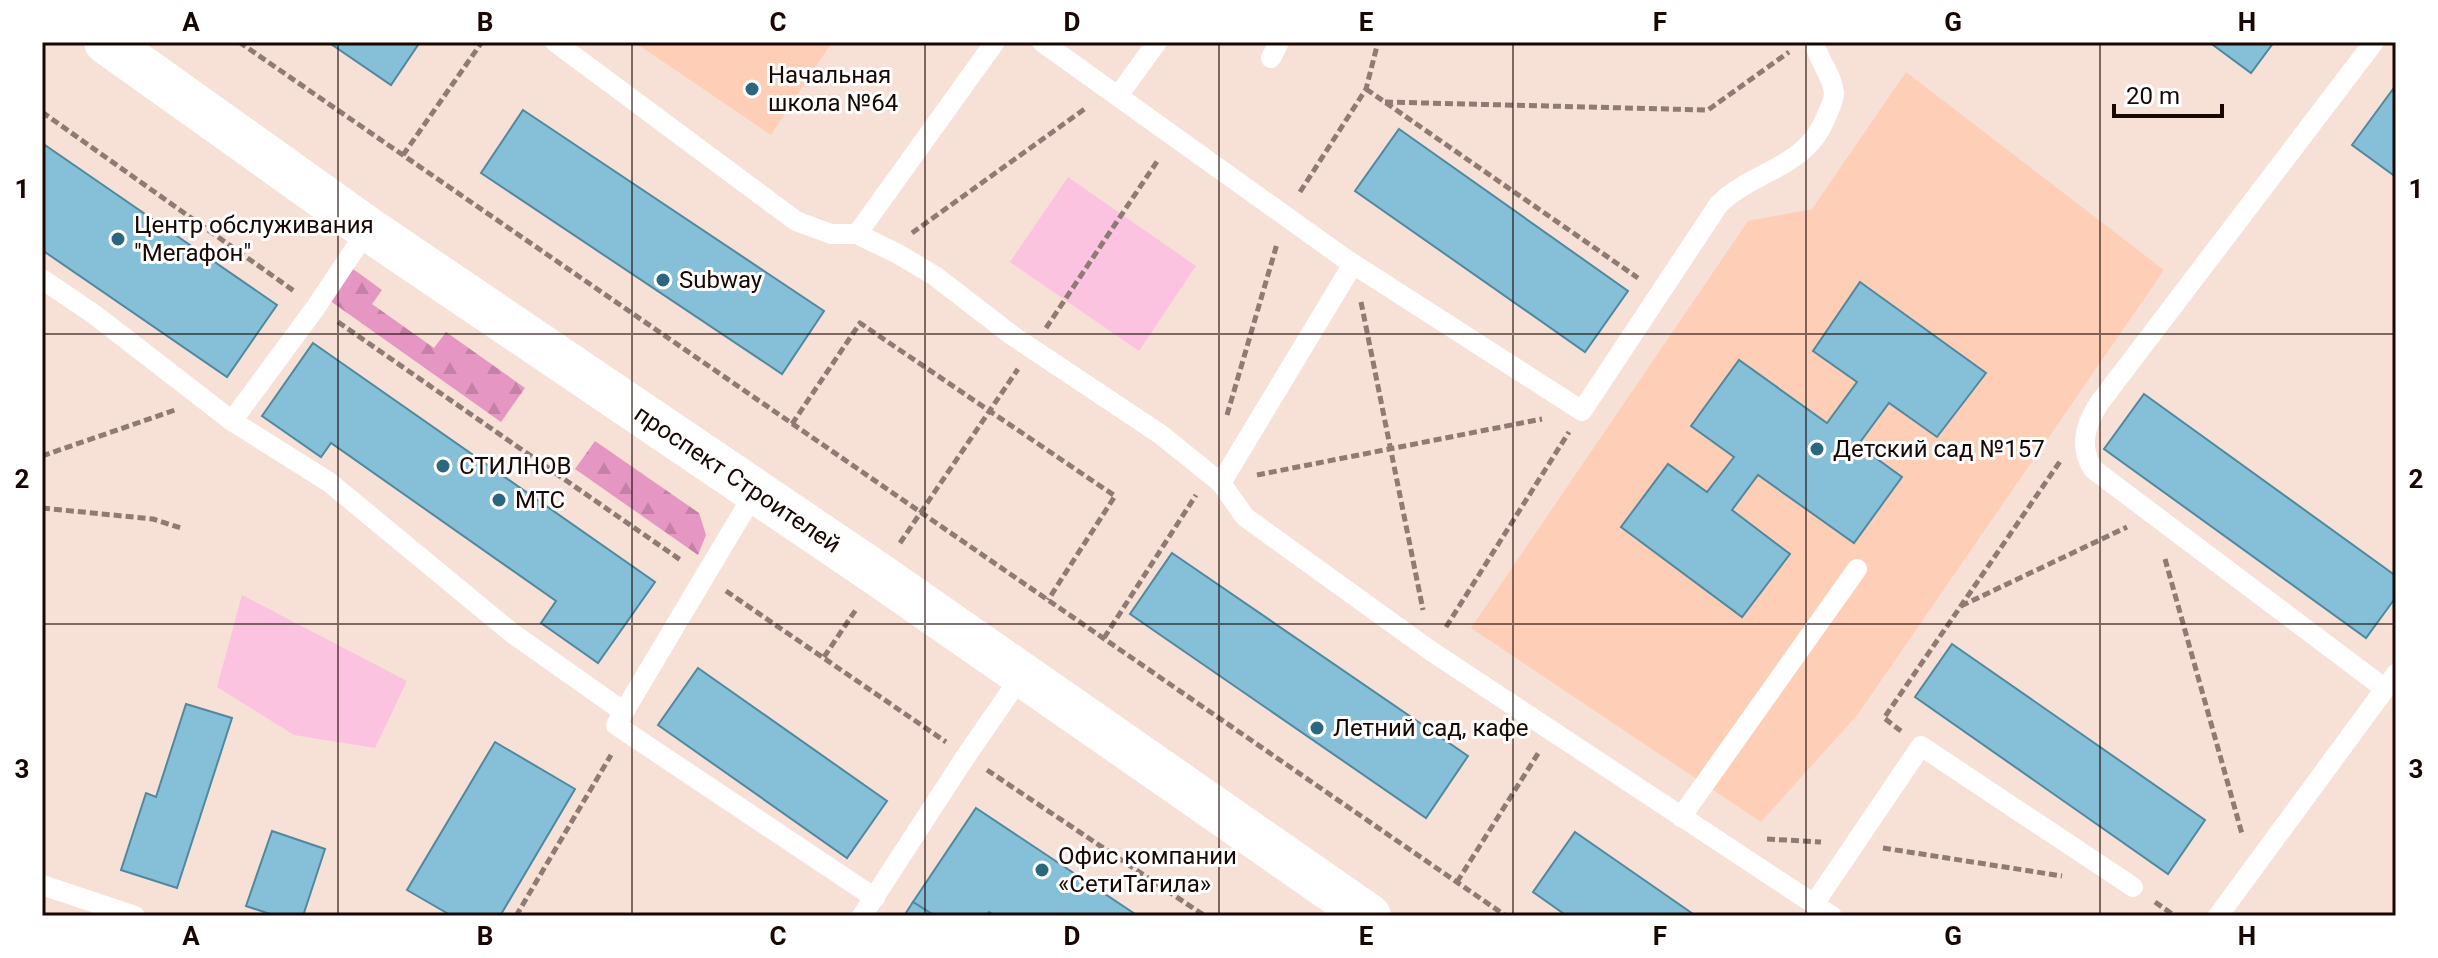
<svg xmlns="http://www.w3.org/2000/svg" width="2438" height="958" font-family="Roboto,sans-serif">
	<defs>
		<pattern id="forest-firs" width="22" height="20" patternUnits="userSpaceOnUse" patternTransform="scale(2)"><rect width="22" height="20" fill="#e596c2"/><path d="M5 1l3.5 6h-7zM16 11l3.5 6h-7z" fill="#c480a5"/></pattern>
	</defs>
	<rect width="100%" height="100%" fill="#f7e1d7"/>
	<g fill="#feceb7">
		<polygon points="634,42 832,42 771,135"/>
		<polygon points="1906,72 2164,270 1858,714 1761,822 1471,628 1748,221 1812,209"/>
	</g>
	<g fill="#fbc3e0">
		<polygon points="1068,177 1196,266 1139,351 1010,262"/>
		<polygon points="242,595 407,681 375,748 294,735 217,687"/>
	</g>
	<g fill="url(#forest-firs)">
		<polygon points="349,266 382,290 372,304 434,348 446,332 525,388 501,422 319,293"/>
		<polygon points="595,441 699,513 706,535 698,555 575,469"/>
	</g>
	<g fill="#86c0d8" stroke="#50899f" stroke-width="2">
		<polygon points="328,42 420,42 391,85"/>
		<polygon points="2209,42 2274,42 2251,73"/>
		<polygon points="2393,89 2396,91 2396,177 2352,145"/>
		<polygon points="523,110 824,311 782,374 481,173"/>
		<polygon points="1399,129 1628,291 1585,352 1355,191"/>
		<polygon points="42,143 277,305 227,377 42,250"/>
		<polygon points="1860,282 1986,373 1937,437 1889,403 1858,445 1902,477 1854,543 1758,475 1732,510 1790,554 1742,617 1621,527 1668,464 1707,492 1734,457 1691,426 1739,360 1827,423 1857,382 1813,351"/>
		<polygon points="313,343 655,582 598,663 541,623 556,601 331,443 321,457 262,416"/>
		<polygon points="2144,394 2396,576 2396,597 2366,638 2104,449"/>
		<polygon points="1172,553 1468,756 1426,818 1130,614"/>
		<polygon points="1952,644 2205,820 2168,874 1915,697"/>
		<polygon points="698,668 887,801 847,858 658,725"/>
		<polygon points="186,704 232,718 177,888 121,870 146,793 156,797"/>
		<polygon points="495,742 575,789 500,916 452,916 407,890"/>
		<polygon points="976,808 1138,916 996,916 989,912 986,916 935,916 913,902"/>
		<polygon points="272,831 325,849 303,916 276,916 246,906"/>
		<polygon points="1575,832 1696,916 1567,916 1533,892"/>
		<polygon points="913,902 935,916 904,916"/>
	</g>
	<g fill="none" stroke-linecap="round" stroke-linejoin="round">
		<g stroke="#8f7b73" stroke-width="5" stroke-dasharray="8 4" stroke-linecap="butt">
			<polyline points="239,42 1506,916"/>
			<polyline points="1366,89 1638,278"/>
			<polyline points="1385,102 1708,110 1789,52"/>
			<polyline points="42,112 294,291"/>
			<polyline points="403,155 482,42"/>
			<polyline points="1300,192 1366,89 1378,42"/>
			<polyline points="912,233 1086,108"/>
			<polyline points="1361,302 1423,610"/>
			<polyline points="338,322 682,561"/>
			<polyline points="1046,328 1158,160"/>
			<polyline points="1227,415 1277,244"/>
			<polyline points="792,424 860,323 1115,496 1048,600"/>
			<polyline points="42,456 175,410"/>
			<polyline points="1257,475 1542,419"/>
			<polyline points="42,508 153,519 181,528"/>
			<polyline points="900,543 1018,369"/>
			<polyline points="2165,559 2242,834"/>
			<polyline points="726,591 946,742"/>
			<polyline points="1961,606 2127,527"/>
			<polyline points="1446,627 1569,432"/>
			<polyline points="1104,638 1196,495"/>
			<polyline points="824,657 857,608"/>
			<polyline points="1901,731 1884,718 2061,460"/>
			<polyline points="987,770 1205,916"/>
			<polyline points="1767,839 1821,842"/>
			<polyline points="1883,848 2062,876"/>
			<polyline points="1457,882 1539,752"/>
			<polyline points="2155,902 2175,916"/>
			<polyline points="516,916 611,755"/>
		</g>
		<g stroke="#fff" stroke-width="20">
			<polyline points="555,42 796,221 831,234 857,234 898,254 935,276 1013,336 1160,434 1221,483 1245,517 1431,651 1832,916"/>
			<path d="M 1042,42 L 1344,258 L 1582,411 L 1719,204 C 1754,170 1807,168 1826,117 C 1829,110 1834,101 1834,93 C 1832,74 1818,60 1814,42"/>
			<path d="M 2374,42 L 2100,402 C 2086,423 2078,446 2093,469 L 2384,688"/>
			<polyline points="1271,58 1279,42"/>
			<polyline points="1118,96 1157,42"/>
			<polyline points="857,234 995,42"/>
			<polyline points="42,279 95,315 232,421 329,482 512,633 624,712"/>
			<polyline points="232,421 316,307 368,229"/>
			<polyline points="1221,483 1353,264"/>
			<polyline points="755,492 616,725 875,898"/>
			<polyline points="1681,817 1857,569"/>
			<polyline points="42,885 135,916"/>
			<polyline points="1814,904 1921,746 2133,887"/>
			<polyline points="862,916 966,756 1022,675"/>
			<polyline points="2218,916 2396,674"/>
		</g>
		<path stroke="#fff" stroke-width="44" id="s1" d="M 106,42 L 368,229 L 879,575 L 1369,916"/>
	</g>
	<path fill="none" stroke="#180702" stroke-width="2" stroke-opacity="0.55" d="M 338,42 L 338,916M 632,42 L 632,916M 925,42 L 925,916M 1219,42 L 1219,916M 1513,42 L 1513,916M 1806,42 L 1806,916M 2100,42 L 2100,916M 42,334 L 2396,334M 42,624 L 2396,624"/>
	<g fill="#2b687f" stroke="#fff" stroke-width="3">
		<circle cx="752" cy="89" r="8"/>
		<circle cx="118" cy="239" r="8"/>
		<circle cx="663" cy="280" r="8"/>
		<circle cx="1817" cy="449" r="8"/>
		<circle cx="443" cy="466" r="8"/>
		<circle cx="499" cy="500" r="8"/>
		<circle cx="1317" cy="728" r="8"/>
		<circle cx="1042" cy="870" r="8"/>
	</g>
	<g text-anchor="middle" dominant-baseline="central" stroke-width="6" stroke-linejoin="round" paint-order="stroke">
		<g font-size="24" fill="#180702" stroke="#fff" text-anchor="start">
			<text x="768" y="75">Начальная<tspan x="768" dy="28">школа №64</tspan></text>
			<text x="134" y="225">Центр обслуживания<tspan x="134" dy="28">"Мегафон"</tspan></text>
			<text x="679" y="280">Subway</text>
			<text x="1833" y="449">Детский сад №157</text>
			<text x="459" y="466">СТИЛНОВ</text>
			<text x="515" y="500">МТС</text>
			<text x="1333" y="728">Летний сад, кафе</text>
			<text x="1058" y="856">Офис компании<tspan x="1058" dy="28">«СетиТагила»</tspan></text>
		</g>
		<g font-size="24" fill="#180702" stroke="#fff">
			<text stroke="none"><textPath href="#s1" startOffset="768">проспект Строителей</textPath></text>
		</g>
	</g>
	<rect width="2438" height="958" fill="none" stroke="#ffffff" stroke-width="88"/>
	<path d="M2114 104v12h108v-12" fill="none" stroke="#180702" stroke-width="4"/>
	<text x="2126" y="104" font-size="24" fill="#180702" stroke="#ffffff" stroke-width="6" paint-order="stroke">20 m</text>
	<rect x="44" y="44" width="2350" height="870" fill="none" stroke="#180702" stroke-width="3"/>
	<g font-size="26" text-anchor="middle" font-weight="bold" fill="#180702">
		<text x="191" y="31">A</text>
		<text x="485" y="31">B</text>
		<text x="778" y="31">C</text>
		<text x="1072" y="31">D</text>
		<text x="1366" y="31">E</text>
		<text x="1660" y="31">F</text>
		<text x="1953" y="31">G</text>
		<text x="2247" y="31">H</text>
		<text x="22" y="198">1</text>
		<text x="2416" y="198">1</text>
		<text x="22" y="488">2</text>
		<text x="2416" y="488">2</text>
		<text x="22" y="778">3</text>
		<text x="2416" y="778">3</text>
		<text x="191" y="945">A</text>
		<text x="485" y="945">B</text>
		<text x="778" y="945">C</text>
		<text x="1072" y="945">D</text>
		<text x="1366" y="945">E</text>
		<text x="1660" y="945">F</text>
		<text x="1953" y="945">G</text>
		<text x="2247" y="945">H</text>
	</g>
</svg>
